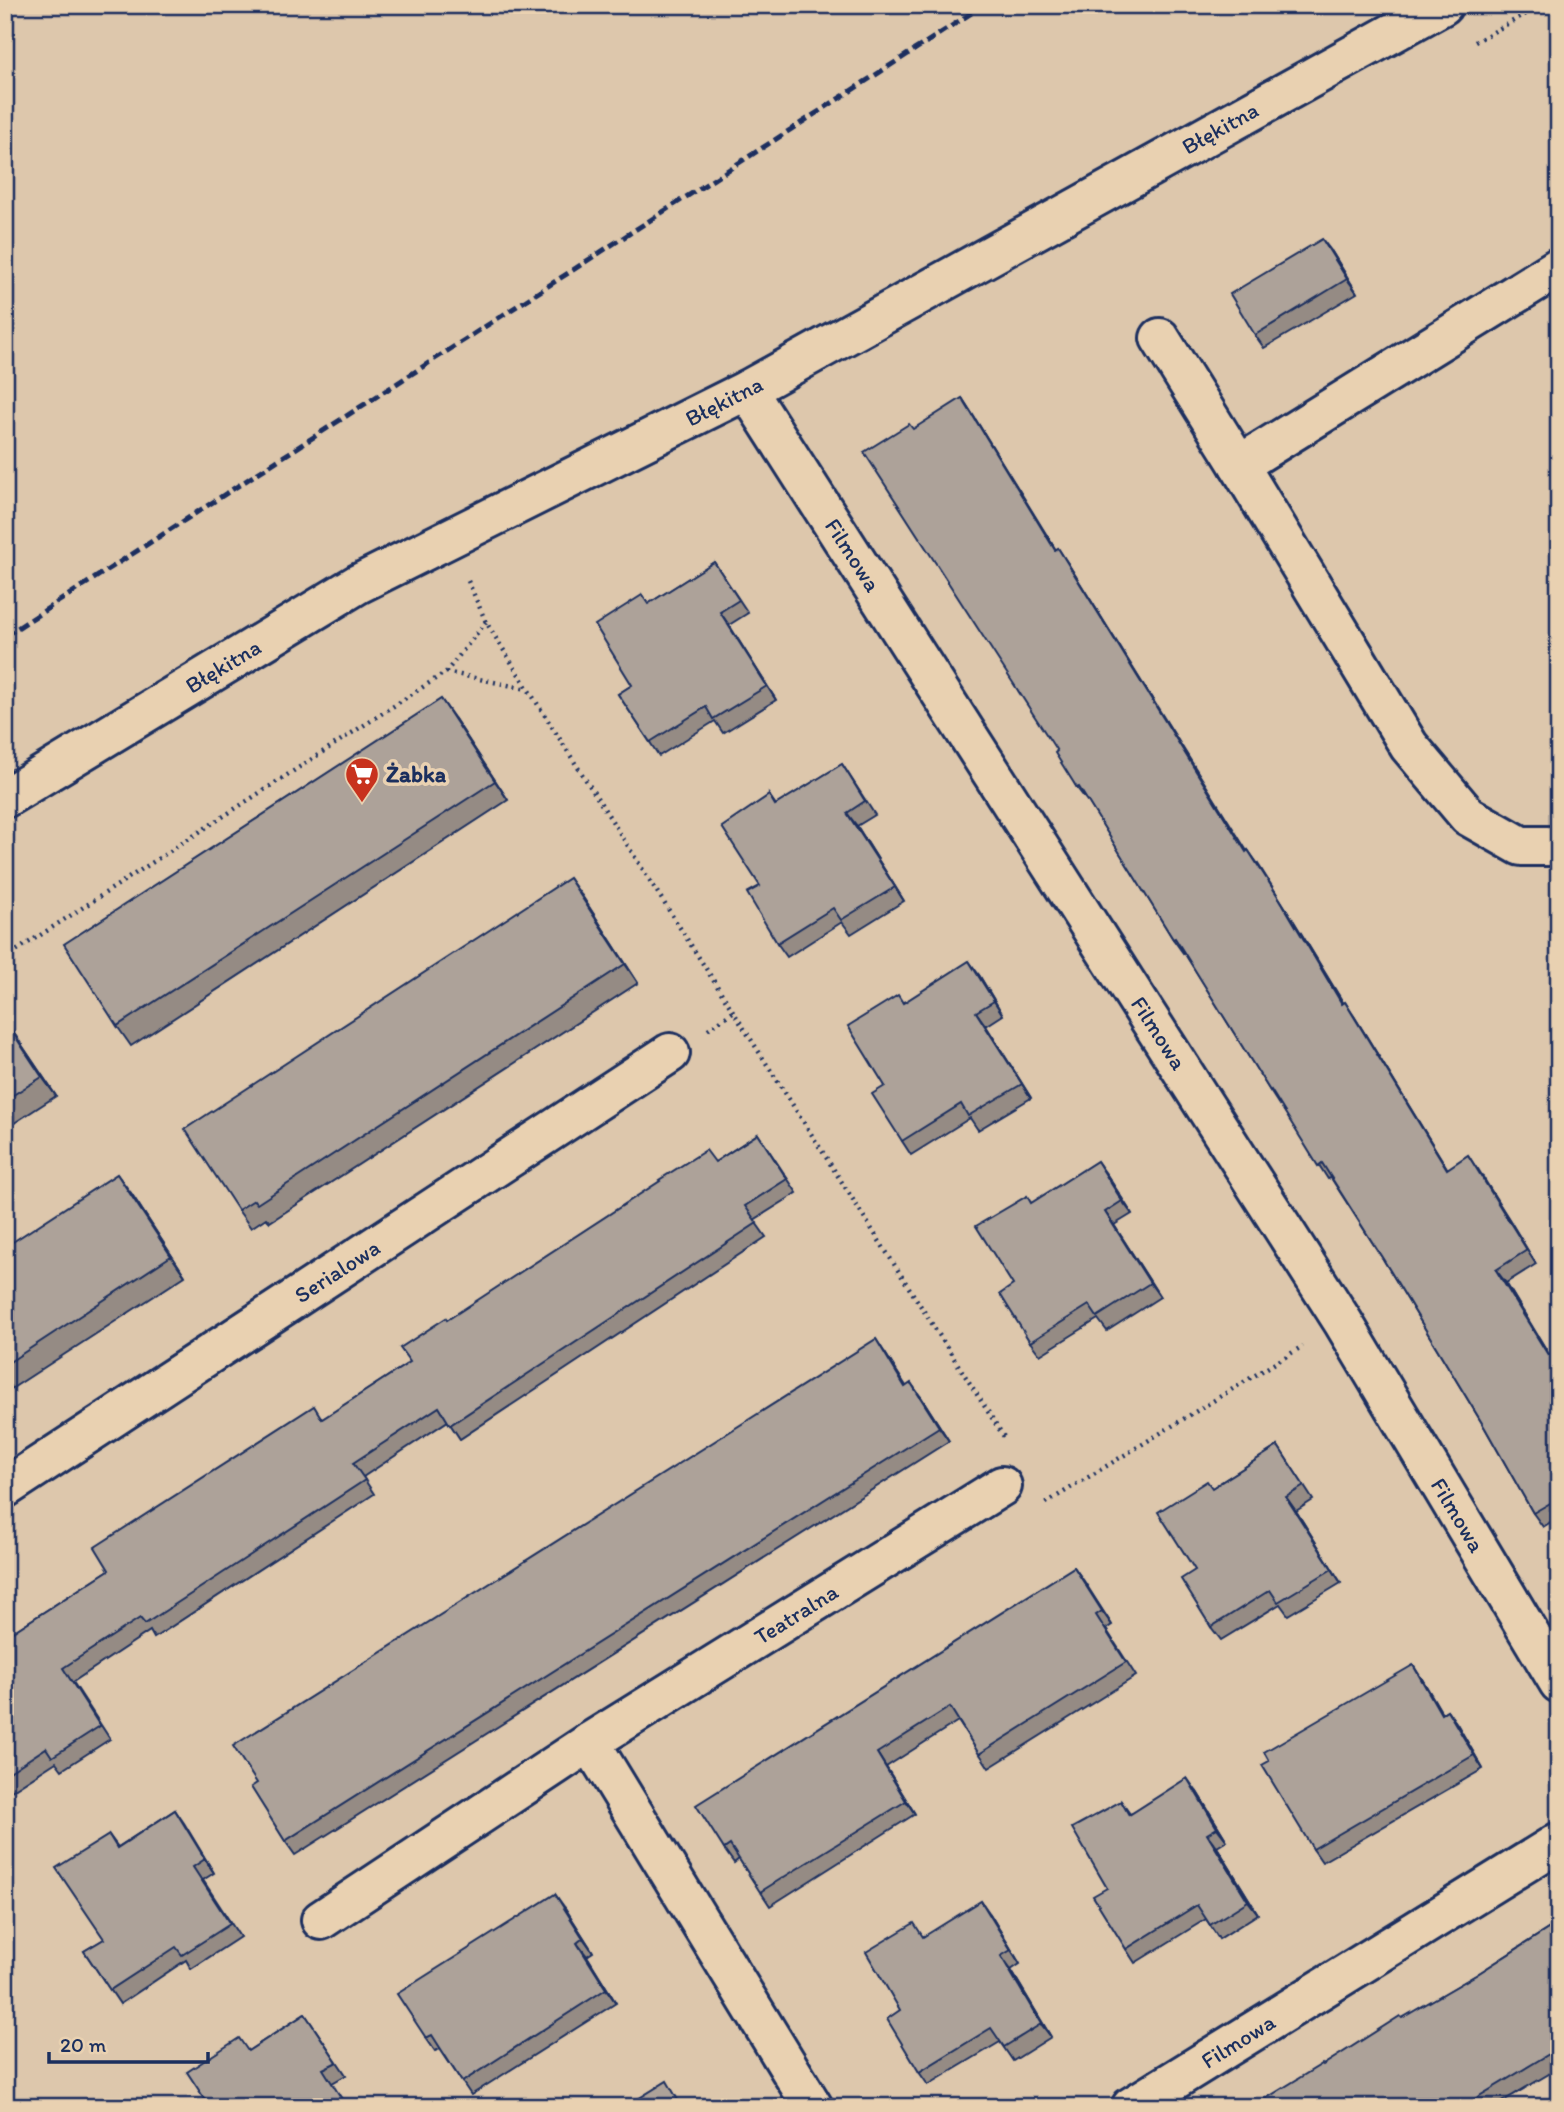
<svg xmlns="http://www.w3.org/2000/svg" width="1564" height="2112" font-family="Itim,sans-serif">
	<rect width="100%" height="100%" fill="#ddc7ac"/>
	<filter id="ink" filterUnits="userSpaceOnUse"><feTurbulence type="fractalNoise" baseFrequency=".0143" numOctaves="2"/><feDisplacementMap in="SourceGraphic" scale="14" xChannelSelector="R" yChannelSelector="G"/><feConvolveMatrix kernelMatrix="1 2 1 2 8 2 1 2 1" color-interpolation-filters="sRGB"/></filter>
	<g filter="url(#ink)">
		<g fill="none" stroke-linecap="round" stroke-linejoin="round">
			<g stroke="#1b2f5e" stroke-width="44">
				<g id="minor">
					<polyline points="1160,338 1239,465 1559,267"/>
					<polyline points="747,390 1343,1322 1559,1683"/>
					<polyline points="1239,465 1409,746 1468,816 1521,846 1559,846"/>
					<polyline points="5,798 358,584 747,390 1443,5"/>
					<polyline points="5,1488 670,1053"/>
					<polyline points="590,1742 813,2107"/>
					<polyline points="321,1920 590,1742 1002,1486"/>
					<polyline points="1131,2107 1559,1842"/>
				</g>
			</g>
			<g stroke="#1b2f5e" stroke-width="4.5" stroke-dasharray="2 5" stroke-linecap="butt">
				<polyline points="1475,42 1542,5"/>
				<polyline points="468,581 486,622 528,689 1006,1440"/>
				<polyline points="446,672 527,689"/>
				<polyline points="5,958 446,672 486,622"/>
				<polyline points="708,1029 733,1012"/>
				<polyline points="1046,1503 1303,1346"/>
			</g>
			<use href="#minor" stroke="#e9d1b1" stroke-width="38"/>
			<polyline stroke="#1b2f5e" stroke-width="5" stroke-dasharray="10 5" stroke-linecap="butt" points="5,636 984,5"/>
		</g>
		<g fill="#958b84" stroke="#1b2f5e" stroke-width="2">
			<polygon points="1332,252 1357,293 1264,348 1255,335"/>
			<polygon points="962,398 971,412 1056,550 1067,562 1247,851 1248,850 1258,864 1290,915 1343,1003 1354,1016 1447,1168 1478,1169 1536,1264 1506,1283 1549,1355 1559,1349 1559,1517 1543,1527 1533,1513 1485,1428 1383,1259 1331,1178 1328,1179 1280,1104 1279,1105 1270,1091 1184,952 1183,953 1173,939 1088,801 1087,801 1077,788 1057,751"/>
			<polygon points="714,562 748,613 729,625 776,700 723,733 715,721 659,756 618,694 632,685 642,595 648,604"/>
			<polygon points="455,719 508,800 131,1046 117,1026"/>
			<polygon points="842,764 875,815 857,826 904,901 851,934 842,922 787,957 777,943 769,795 776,805"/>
			<polygon points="582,896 638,983 270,1222 266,1218 251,1228 238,1210"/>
			<polygon points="979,975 1003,1015 986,1026 1031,1098 978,1130 970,1118 911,1155 902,1141 885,1086 903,1002"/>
			<polygon points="5,1020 56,1096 5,1129"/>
			<polygon points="758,1134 797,1193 754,1220 766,1237 460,1439 448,1421 363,1477 374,1494 154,1638 150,1631 73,1682 110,1739 62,1770 56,1762 5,1795 5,1637 109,1570 323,1419 410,1362 447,1320 715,1162"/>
			<polygon points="1107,1175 1132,1214 1114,1225 1160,1297 1107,1331 1098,1319 1040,1355 1030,1342 1031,1203"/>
			<polygon points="131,1193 185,1276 5,1393 5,1247"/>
			<polygon points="885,1353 906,1386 921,1397 949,1441 295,1855 285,1841"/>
			<polygon points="1278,1446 1313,1500 1296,1511 1341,1583 1288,1615 1280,1604 1221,1640 1211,1627 1195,1570 1212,1488"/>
			<polygon points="1074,1567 1112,1625 1106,1629 1136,1676 989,1768 958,1721 886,1767 915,1814 770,1906 739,1859 734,1863 724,1849"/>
			<polygon points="1422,1679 1442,1713 1447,1710 1457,1724 1483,1769 1322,1862 1313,1849"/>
			<polygon points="1197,1792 1227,1841 1217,1847 1258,1914 1219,1939 1206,1919 1135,1963 1126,1949 1107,1888 1121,1801 1130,1814"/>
			<polygon points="175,1810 214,1873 203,1880 240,1937 191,1969 186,1960 120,2004 84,1951 104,1939 109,1835 118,1847"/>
			<polygon points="565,1908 593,1952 587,1956 616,2003 471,2095 440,2049 435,2051 426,2038"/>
			<polygon points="990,1914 1020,1964 1011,1970 1051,2037 1013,2061 1000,2042 928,2085 919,2072 900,2010 924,1936"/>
			<polygon points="1559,1922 1559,2068 1493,2107 1252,2107 1476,1975"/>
			<polygon points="305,2014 346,2075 332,2083 210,2107 248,2051"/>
		</g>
		<g fill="#79716b" stroke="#1b2f5e" stroke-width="2">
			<polygon points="1322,239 1332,252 1357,293 1347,279"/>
			<polygon points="962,398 971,412 1064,564 1055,550"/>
			<polygon points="1058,548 1067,562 1255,865 1246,852"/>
			<polygon points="720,612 729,625 776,700 767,686"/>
			<polygon points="441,699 455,719 508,800 495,781"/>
			<polygon points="847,813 857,826 904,901 895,887"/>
			<polygon points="1248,850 1290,915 1352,1017 1342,1004"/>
			<polygon points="569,878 582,896 638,983 625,964"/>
			<polygon points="969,961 979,975 1003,1015 994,1001"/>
			<polygon points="1345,1002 1354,1016 1456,1183 1447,1169"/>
			<polygon points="976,1012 986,1026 1031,1098 1022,1084"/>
			<polygon points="5,1020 56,1096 42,1077"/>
			<polygon points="1468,1155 1509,1219 1536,1264 1527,1250"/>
			<polygon points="1097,1161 1107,1175 1132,1214 1122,1201"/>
			<polygon points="117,1174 131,1193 185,1276 171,1256"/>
			<polygon points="1105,1212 1114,1225 1160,1297 1150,1283"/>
			<polygon points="1496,1270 1506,1283 1558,1369 1548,1355"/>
			<polygon points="876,1339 885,1353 915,1401 905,1387"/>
			<polygon points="911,1383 921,1397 949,1441 939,1427"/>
			<polygon points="1286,1497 1296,1511 1341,1583 1332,1569"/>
			<polygon points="1074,1567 1084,1581 1112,1625 1102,1611"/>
			<polygon points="1413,1665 1422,1679 1450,1728 1441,1714"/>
			<polygon points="1447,1710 1457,1724 1483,1769 1474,1755"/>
			<polygon points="877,1753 886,1767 915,1814 906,1801"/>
			<polygon points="1187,1778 1197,1792 1227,1841 1217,1828"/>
			<polygon points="175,1810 184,1823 214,1873 205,1859"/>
			<polygon points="1207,1834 1217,1847 1258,1914 1248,1901"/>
			<polygon points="555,1894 565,1908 593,1952 583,1938"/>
			<polygon points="981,1901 990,1914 1020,1964 1011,1950"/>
			<polygon points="577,1943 587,1956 616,2003 606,1989"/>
			<polygon points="1001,1956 1011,1970 1051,2037 1041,2024"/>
		</g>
		<g fill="#ada299" stroke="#1b2f5e" stroke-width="2">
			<polygon points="1322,239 1347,279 1255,335 1230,294"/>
			<polygon points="962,398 1055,550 1058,548 1246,852 1248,850 1281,901 1342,1004 1345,1002 1447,1169 1468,1155 1527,1250 1496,1270 1548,1355 1559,1349 1559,1498 1533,1513 1485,1428 1383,1259 1322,1163 1318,1166 1271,1090 1270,1091 1175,938 1173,939 1079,787 1077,788 1055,753 1057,751 864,452 909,424 913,429"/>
			<polygon points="714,562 739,600 720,612 767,686 713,719 706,707 650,742 618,694 632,685 595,625 642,595 648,604"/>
			<polygon points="441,699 495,781 117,1026 64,944"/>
			<polygon points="842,764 865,801 847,813 895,887 841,920 833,908 777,943 747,893 760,886 722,827 769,795 775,805"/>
			<polygon points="569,878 625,964 257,1204 254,1200 238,1210 185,1129"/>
			<polygon points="969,961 994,1001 976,1012 1022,1084 968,1116 961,1104 902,1141 872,1094 885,1086 848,1026 898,995 903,1003"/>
			<polygon points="5,1021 42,1077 5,1100"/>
			<polygon points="758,1134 787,1179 745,1206 757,1223 450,1425 439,1407 353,1463 365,1480 145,1624 140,1618 63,1668 100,1726 52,1757 46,1748 5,1775 5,1637 109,1570 95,1547 314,1406 322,1419 410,1362 400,1348 446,1318 447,1320 660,1181 659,1180 706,1150 715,1162"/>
			<polygon points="1097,1161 1122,1201 1105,1212 1150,1283 1097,1317 1089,1305 1030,1342 1000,1294 1013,1285 976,1226 1027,1196 1031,1203"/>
			<polygon points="117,1174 171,1256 5,1365 5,1247"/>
			<polygon points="876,1339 905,1387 911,1383 939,1427 285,1841 251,1787 257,1783 233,1746"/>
			<polygon points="1278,1446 1304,1486 1286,1497 1332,1569 1278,1602 1270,1590 1211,1627 1181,1579 1195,1570 1158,1512 1207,1481 1212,1488"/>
			<polygon points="1074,1567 1102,1611 1096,1615 1126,1662 979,1754 950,1707 877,1753 906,1801 760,1892 730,1845 724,1849 696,1805"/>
			<polygon points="1413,1665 1441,1714 1447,1710 1474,1755 1313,1849 1262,1765 1269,1761 1264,1752"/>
			<polygon points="1187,1778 1217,1828 1207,1834 1248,1901 1210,1925 1197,1905 1126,1949 1093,1896 1107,1888 1072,1828 1121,1801 1129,1815"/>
			<polygon points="175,1810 205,1859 193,1867 230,1924 182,1955 176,1947 110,1990 84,1951 104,1939 56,1868 109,1835 117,1848"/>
			<polygon points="555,1894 583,1938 577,1943 606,1989 462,2082 432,2035 426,2038 397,1994"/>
			<polygon points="981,1901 1011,1950 1001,1956 1041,2024 1004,2047 991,2028 919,2072 887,2019 900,2010 866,1952 914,1923 923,1937"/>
			<polygon points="1559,1922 1559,2048 1461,2107 1252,2107 1322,2064 1323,2065 1400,2016 1402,2018 1476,1975"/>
			<polygon points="305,2014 337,2062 323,2069 347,2107 210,2107 187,2072 239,2038 248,2051"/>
			<polygon points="667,2081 682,2107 625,2107"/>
		</g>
	</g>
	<defs>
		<g id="supermarket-pin" transform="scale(1.75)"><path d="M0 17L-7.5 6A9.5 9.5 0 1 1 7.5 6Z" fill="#c8321e" stroke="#e9d1b1"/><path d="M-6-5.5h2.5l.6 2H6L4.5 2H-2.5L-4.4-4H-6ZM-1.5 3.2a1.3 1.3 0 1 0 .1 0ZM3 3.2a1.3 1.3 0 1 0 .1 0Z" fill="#fff"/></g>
	</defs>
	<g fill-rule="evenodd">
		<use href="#supermarket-pin" x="362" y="774"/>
	</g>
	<g text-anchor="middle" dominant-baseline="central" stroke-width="7" stroke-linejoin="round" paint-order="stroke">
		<g font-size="23" fill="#1b2f5e" stroke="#e9d1b1">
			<text transform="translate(1220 128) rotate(-29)">Błękitna</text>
			<text transform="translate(724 401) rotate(-27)">Błękitna</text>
			<text transform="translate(853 555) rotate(57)">Filmowa</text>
			<text transform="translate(223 666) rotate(-31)">Błękitna</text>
			<text transform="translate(1159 1033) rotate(57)">Filmowa</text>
			<text transform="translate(337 1271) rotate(-33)">Serialowa</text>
			<text transform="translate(1458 1515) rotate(59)">Filmowa</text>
			<text transform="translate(796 1614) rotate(-32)">Teatralna</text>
			<text transform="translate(1238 2041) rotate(-32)">Filmowa</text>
		</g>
		<g font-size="23" font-weight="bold" fill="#1b2f5e" stroke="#e9d1b1" text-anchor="start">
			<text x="386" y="774">Żabka</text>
		</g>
	</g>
	<rect width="1564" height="2112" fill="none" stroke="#e9d1b1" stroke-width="28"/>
	<rect x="14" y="14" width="1536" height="2084" fill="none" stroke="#1b2f5e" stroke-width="2.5" filter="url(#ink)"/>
	<path d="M49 2052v10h159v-10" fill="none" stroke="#1b2f5e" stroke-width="3.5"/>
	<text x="60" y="2052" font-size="21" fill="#1b2f5e" stroke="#e9d1b1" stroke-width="5" paint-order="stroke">20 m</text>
</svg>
